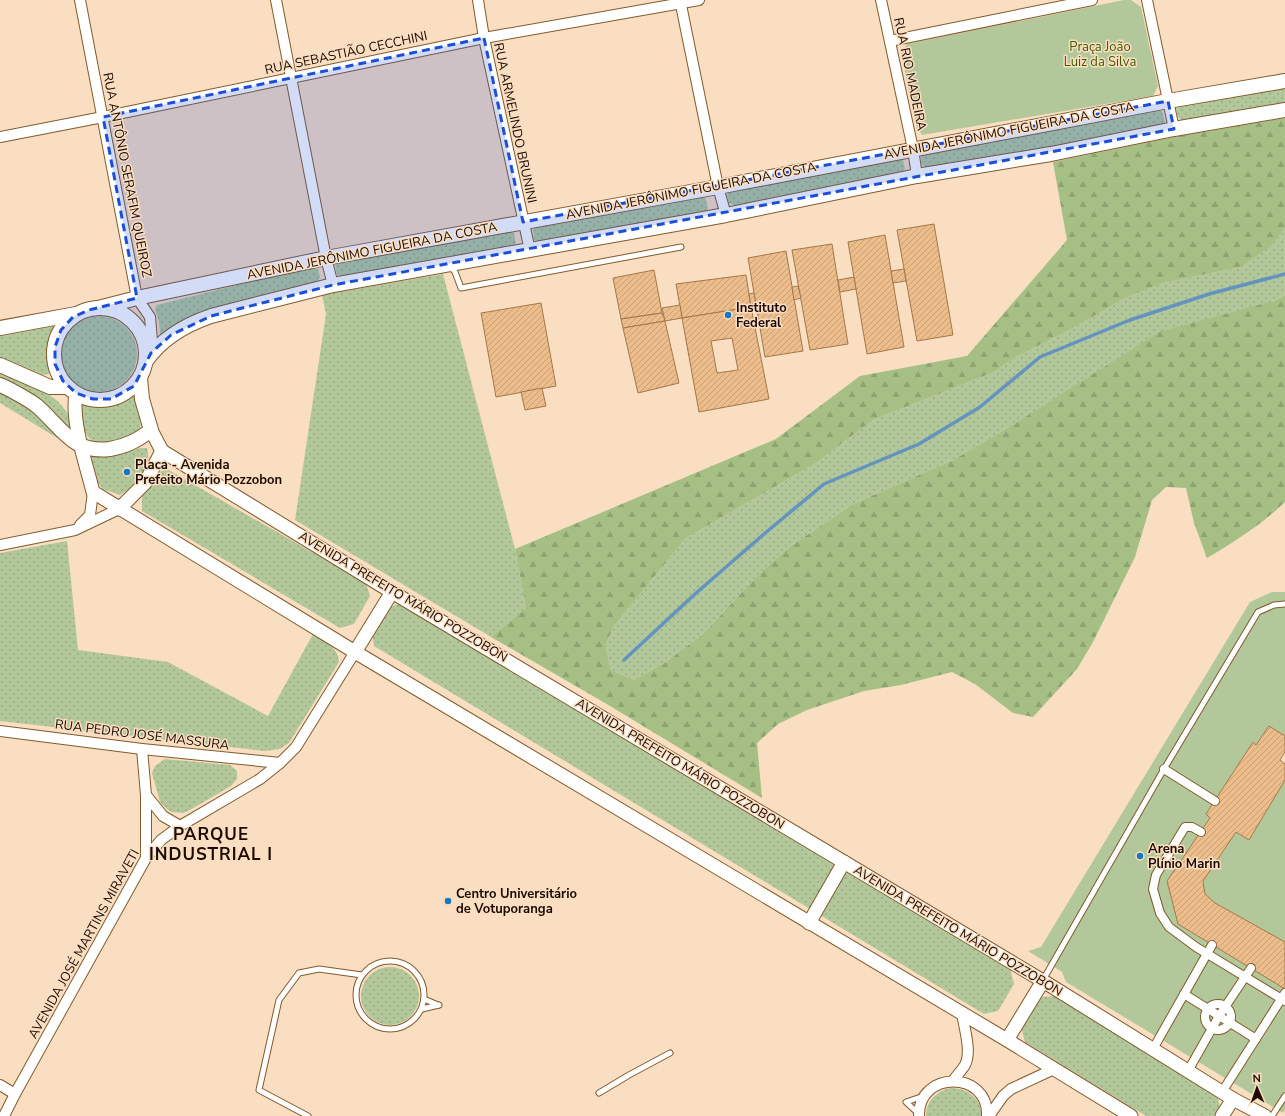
<svg xmlns="http://www.w3.org/2000/svg" width="1285" height="1116" font-family="'Nunito Sans',sans-serif">
	<defs>
		<pattern id="grass-dots" width="8" height="8" patternUnits="userSpaceOnUse"><rect width="8" height="8" fill="#b3c89a"/><path d="M2 2h.1M6 6h.1" fill="none" stroke="#99aa83" stroke-width="1.8" stroke-linecap="round"/></pattern>
		<pattern id="forest-firs" width="22" height="20" patternUnits="userSpaceOnUse"><rect width="22" height="20" fill="#a5bf85"/><path d="M5 1l3.5 6h-7zM16 11l3.5 6h-7z" fill="#8da371"/></pattern>
		<pattern id="building-hatch" width="6" height="6" patternUnits="userSpaceOnUse"><rect width="6" height="6" fill="#ecbd8b"/><path d="M-1 1l2-2M0 6l6-6M5 7l2-2" fill="none" stroke="#caa176"/></pattern>
	</defs>
	<rect width="100%" height="100%" fill="#fadec1"/>
	<g fill="url(#grass-dots)">
		<polygon points="1285,85 1285,105 1185,123 1178,117 1176,109 1182,103"/>
		<polygon points="1155,108 1162,111 1165,122 1161,126 929,169 922,165 921,157 927,151"/>
		<polygon points="897,158 903,160 905,169 901,176 736,206 729,203 727,195 731,189"/>
		<polygon points="698,194 705,197 708,208 705,214 543,243 534,240 533,230 541,224"/>
		<polygon points="1285,228 1285,295 1016,423 953,460 853,504 788,548 758,575 703,634 666,662 634,680 611,670 605,646 614,626 686,538 816,463 873,420 994,372 1016,357 1075,327 1125,298 1163,283 1241,267 1277,239"/>
		<polygon points="506,230 514,233 516,245 511,249 344,278 337,274 335,266 340,259"/>
		<polygon points="309,267 318,269 320,277 316,284 231,305 201,311 178,324 164,336 160,334 159,322 155,309 157,305"/>
		<polygon points="443,274 515,549 526,608 491,637 295,520 326,314 322,295"/>
		<circle cx="99" cy="354" r="38"/>
		<path d="M 57,324 C 49,342 44,352 51,371 L 48,374 L 43,375 L 0,357 L 0,333 Z"/>
		<path d="M 0,370 C 22,381 62,394 70,419 C 71,422 71,427 72,431 L 0,380 Z"/>
		<polygon points="0,392 9,396 43,418 62,441 0,403"/>
		<path d="M 134,393 C 139,404 142,420 140,432 L 131,439 L 97,444 C 94,442 91,440 89,438 C 81,429 79,412 83,401 C 93,406 109,406 119,401 C 124,399 128,395 134,393 Z"/>
		<path d="M 140,448 L 147,448 C 153,470 138,484 120,495 L 103,489 L 96,480 L 90,457 L 92,455 C 111,456 123,454 140,448 Z"/>
		<polygon points="167,469 366,583 370,596 354,624 340,628 142,511 142,493 157,473"/>
		<path d="M 67,541 L 78,650 L 168,662 L 268,716 L 313,634 C 325,642 338,646 339,662 L 289,743 L 280,749 L 265,751 L 0,721 L 0,553 Z"/>
		<polygon points="403,603 1010,968 1014,984 998,1011 984,1014 374,646 372,632 388,607"/>
		<polygon points="165,759 230,765 237,771 237,779 231,786 190,810 183,813 172,812 167,809 160,802 152,773 155,766"/>
		<circle cx="390" cy="996" r="29"/>
		<polygon points="1056,996 1217,1094 1220,1108 1215,1116 1146,1116 1025,1042 1021,1027 1041,997"/>
		<path d="M 950,1088 C 967,1088 982,1098 981,1116 L 926,1116 C 926,1101 937,1091 950,1088 Z"/>
	</g>
	<path fill="url(#forest-firs)" d="M 1285,118 L 1285,228 L 1277,239 L 1269,247 L 1241,267 L 1163,283 L 1125,298 L 1075,327 L 1016,357 L 994,372 L 873,420 L 816,463 L 686,538 L 614,626 L 605,646 L 611,670 L 634,680 L 666,662 L 703,634 L 758,575 L 788,548 L 853,504 L 953,460 L 1016,423 L 1159,332 L 1273,301 L 1285,295 L 1285,502 C 1261,525 1235,541 1207,558 L 1194,523 L 1186,488 L 1166,487 L 1152,500 L 1135,557 L 1093,642 L 1077,669 L 1033,717 L 1013,713 L 975,684 L 952,672 L 901,685 L 864,691 L 807,710 L 778,724 L 757,743 L 762,798 L 605,703 L 491,637 L 526,608 L 515,549 L 776,439 L 860,376 L 967,356 L 1067,240 L 1053,162 L 1174,137 Z"/>
	<g fill="#b3c89a">
		<polygon points="1124,0 1131,0 1141,7 1158,86 1153,96 922,135 917,127 901,54 907,44"/>
		<polygon points="1272,592 1285,592 1285,736 1269,726 1256,745 1253,742 1206,814 1210,818 1167,881 1178,924 1285,989 1285,1109 1283,1113 1066,982 1062,972 1028,951 1041,947 1250,602"/>
		<polygon points="1285,780 1285,942 1215,903 1205,894 1203,881 1236,832 1249,839"/>
	</g>
	<g fill="none" stroke-linecap="round" stroke-linejoin="round">
		<polyline stroke="#6493c0" stroke-width="3.5" points="624,660 695,594 764,534 824,484 919,444 980,407 1040,357 1130,320 1209,294 1285,274"/>
	</g>
	<g fill="url(#building-hatch)" stroke="#a2784a" fill-rule="evenodd">
		<polygon points="934,224 953,335 917,341 897,230"/>
		<polygon points="885,235 904,347 867,354 848,242"/>
		<polygon points="832,244 848,344 810,350 792,250"/>
		<polygon points="786,251 803,351 765,357 748,258"/>
		<polygon points="904,269 906,281 893,283 891,271"/>
		<polygon points="654,270 662,313 621,319 613,278"/>
		<polygon points="746,275 751,307 682,318 676,284"/>
		<polygon points="854,277 856,289 840,292 838,280"/>
		<polygon points="798,286 801,298 794,300 792,287"/>
		<polygon points="754,293 756,306 751,307 749,294"/>
		<polygon points="541,303 556,386 496,397 481,313"/>
		<polygon points="680,305 682,318 665,321 662,308"/>
		<path d="M 751,307 L 769,399 L 699,412 L 682,318 ZM 732,338 L 738,370 L 717,373 L 711,341 Z"/>
		<polygon points="662,313 665,321 623,328 621,319"/>
		<polygon points="665,321 679,383 638,393 623,328"/>
		<polygon points="542,388 546,406 525,410 521,392"/>
		<polygon points="1269,726 1285,736 1285,752 1280,760 1285,764 1285,780 1249,840 1236,832 1203,881 1205,894 1215,903 1285,942 1285,989 1178,924 1167,881 1210,818 1206,814 1253,742 1256,745"/>
	</g>
	<g fill="none" stroke-linecap="round" stroke-linejoin="round">
		<g stroke="#825a2b" stroke-width="7">
			<g id="service">
				<polyline points="450,266 455,272 461,288 681,247"/>
				<circle cx="390" cy="995" r="34"/>
				<polyline points="1043,980 1164,769 1258,612 1274,605 1285,604"/>
				<polyline points="424,999 438,1005"/>
				<polyline points="422,1009 439,1005"/>
				<polyline points="599,1093 629,1075 670,1053"/>
				<polyline points="919,1114 906,1102 924,1096"/>
				<polyline points="308,1116 259,1090 279,1000 299,973 319,969 362,975"/>
				<polyline points="1272,1116 1285,1096"/>
			</g>
		</g>
		<g stroke="#825a2b" stroke-width="10">
			<g id="pedestrian">
				<polyline points="1164,769 1215,801"/>
				<polyline points="1201,832 1192,827 1185,827 1156,875 1153,889 1160,913 1169,927 1196,947 1285,1001"/>
				<polyline points="1184,994 1256,1039"/>
				<circle cx="1218" cy="1017" r="13"/>
				<polyline points="1153,1049 1212,945"/>
				<polyline points="1188,1071 1219,1016 1251,968"/>
				<polyline points="1222,1092 1285,993"/>
			</g>
		</g>
		<g stroke="#825a2b" stroke-width="12">
			<g id="minor">
				<polyline points="80,0 137,298 150,317 152,341 146,350"/>
				<polyline points="276,0 326,258 333,285"/>
				<polyline points="478,0 484,38 530,251"/>
				<polyline points="680,0 718,187 726,215"/>
				<polyline points="881,0 913,149 917,176"/>
				<polyline points="1147,0 1174,129"/>
				<polyline points="890,41 1092,0"/>
				<polyline points="0,137 103,117 484,38 699,0"/>
				<polyline points="80,525 90,515 93,492"/>
				<polyline points="0,545 75,530 119,509"/>
				<polyline points="0,731 142,749 280,763"/>
				<polyline points="142,749 146,795 146,858"/>
				<polyline points="146,795 163,816 180,826"/>
				<path d="M 953,1081 C 957,1075 962,1070 965,1065 C 972,1052 964,1027 962,1013"/>
				<polyline points="0,1085 15,1094"/>
				<polyline points="4,1116 15,1094 146,858 161,840 180,826 260,779 280,763 296,747 355,652"/>
				<path d="M 919,1116 C 918,1070 989,1070 987,1116"/>
				<polyline points="989,1116 1003,1096 1011,1089 1054,1069"/>
			</g>
		</g>
		<g stroke="#825a2b" stroke-width="15">
			<g id="tertiary">
				<path d="M 76,393 C 71,422 86,463 93,492 L 355,652 L 1007,1040 L 1131,1116"/>
				<polyline points="151,430 162,451 392,592 1043,981 1233,1099 1265,1116"/>
				<polyline points="119,509 145,483 162,451"/>
				<polyline points="355,652 392,592"/>
				<polyline points="809,923 844,862"/>
				<polyline points="1007,1040 1043,981"/>
				<polyline points="1222,1116 1233,1099"/>
			</g>
		</g>
		<g stroke="#825a2b" stroke-width="16">
			<g id="secondary">
				<polyline points="98,308 137,298 326,258 718,187 1168,101 1285,81"/>
				<circle cx="100" cy="354" r="46"/>
				<polyline points="0,328 76,314"/>
				<path d="M 146,361 C 162,338 185,325 211,316 L 333,285 L 726,215 L 917,176 L 1051,154 L 1174,129 L 1285,110"/>
				<polyline points="0,365 50,387 68,387"/>
				<path d="M 0,385 C 8,388 31,401 37,406 C 62,428 73,454 110,449 C 127,446 138,440 151,430 L 142,399 L 140,378"/>
			</g>
		</g>
		<use href="#service" stroke="#fff" stroke-width="5"/>
		<use href="#pedestrian" stroke="#fff" stroke-width="8"/>
		<use href="#minor" stroke="#fff" stroke-width="10"/>
		<use href="#tertiary" stroke="#fff" stroke-width="13"/>
		<use href="#secondary" stroke="#fff" stroke-width="14"/>
	</g>
	<path fill="#1d4ed8" fill-opacity="0.2" stroke="#1d4ed8" stroke-width="3" stroke-dasharray="8 5" stroke-linejoin="round" d="M 484,38 L 523,222 L 1168,101 L 1174,129 L 333,285 L 211,316 L 171,335 L 151,353 L 134,386 L 111,399 L 93,399 L 76,393 L 63,381 L 55,364 L 55,347 L 61,330 L 73,317 L 89,310 L 137,298 L 103,117 Z"/>
	<g fill="#1379c4" stroke="#fadec1" stroke-width="1.5">
		<circle cx="728" cy="315" r="4"/>
		<circle cx="127" cy="472" r="4"/>
		<circle cx="1140" cy="856" r="4"/>
		<circle cx="448" cy="901" r="4"/>
	</g>
	<g text-anchor="middle" dominant-baseline="central" stroke-width="3" stroke-linejoin="round" paint-order="stroke">
		<g font-size="13" fill="#3e5c00" stroke="#fadec1">
			<text x="1100" y="47">Praça João<tspan x="1100" dy="15">Luiz da Silva</tspan></text>
		</g>
		<g font-size="13" fill="#1a0a00" stroke="#fadec1">
			<text transform="translate(346 53) rotate(-12)">RUA SEBASTIÃO CECCHINI</text>
			<text transform="translate(910 74) rotate(78)">RUA RIO MADEIRA</text>
			<text transform="translate(515 123) rotate(78)">RUA ARMELINDO BRUNINI</text>
			<text transform="translate(1009 131) rotate(-11)">AVENIDA JERÔNIMO FIGUEIRA DA COSTA</text>
			<text transform="translate(127 175) rotate(79)">RUA ANTÔNIO SERAFIM QUEIROZ</text>
			<text transform="translate(691 191) rotate(-11)">AVENIDA JERÔNIMO FIGUEIRA DA COSTA</text>
			<text transform="translate(372 251) rotate(-11)">AVENIDA JERÔNIMO FIGUEIRA DA COSTA</text>
			<text transform="translate(403 597) rotate(31)">AVENIDA PREFEITO MÁRIO POZZOBON</text>
			<text transform="translate(142 735) rotate(7)">RUA PEDRO JOSÉ MASSURA</text>
			<text transform="translate(680 764) rotate(31)">AVENIDA PREFEITO MÁRIO POZZOBON</text>
			<text transform="translate(958 931) rotate(31)">AVENIDA PREFEITO MÁRIO POZZOBON</text>
			<text transform="translate(84 944) rotate(-61)">AVENIDA JOSÉ MARTINS MIRAVETI</text>
		</g>
		<g font-size="13" font-weight="bold" fill="#1a0a00" stroke="#fadec1" text-anchor="start">
			<text x="736" y="308">Instituto<tspan x="736" dy="15">Federal</tspan></text>
			<text x="135" y="465">Placa - Avenida<tspan x="135" dy="15">Prefeito Mário Pozzobon</tspan></text>
			<text x="1148" y="849">Arena<tspan x="1148" dy="15">Plínio Marin</tspan></text>
			<text x="456" y="894">Centro Universitário<tspan x="456" dy="15">de Votuporanga</tspan></text>
		</g>
		<g font-size="17" font-weight="bold" letter-spacing="1" fill="#1a0a00" stroke="#fadec1">
			<text x="211" y="834">PARQUE<tspan x="211" dy="20">INDUSTRIAL I</tspan></text>
		</g>
	</g>
	<g transform="translate(1257 1088) rotate(358)" stroke="#fadec1" stroke-width="3" paint-order="stroke">
	<path d="M0-3L7 15L0 10L-7 15Z" fill="#1a0a00"/>
	<text y="-6" font-size="11" font-weight="bold" text-anchor="middle" fill="#1a0a00">N</text>
	</g>
</svg>
